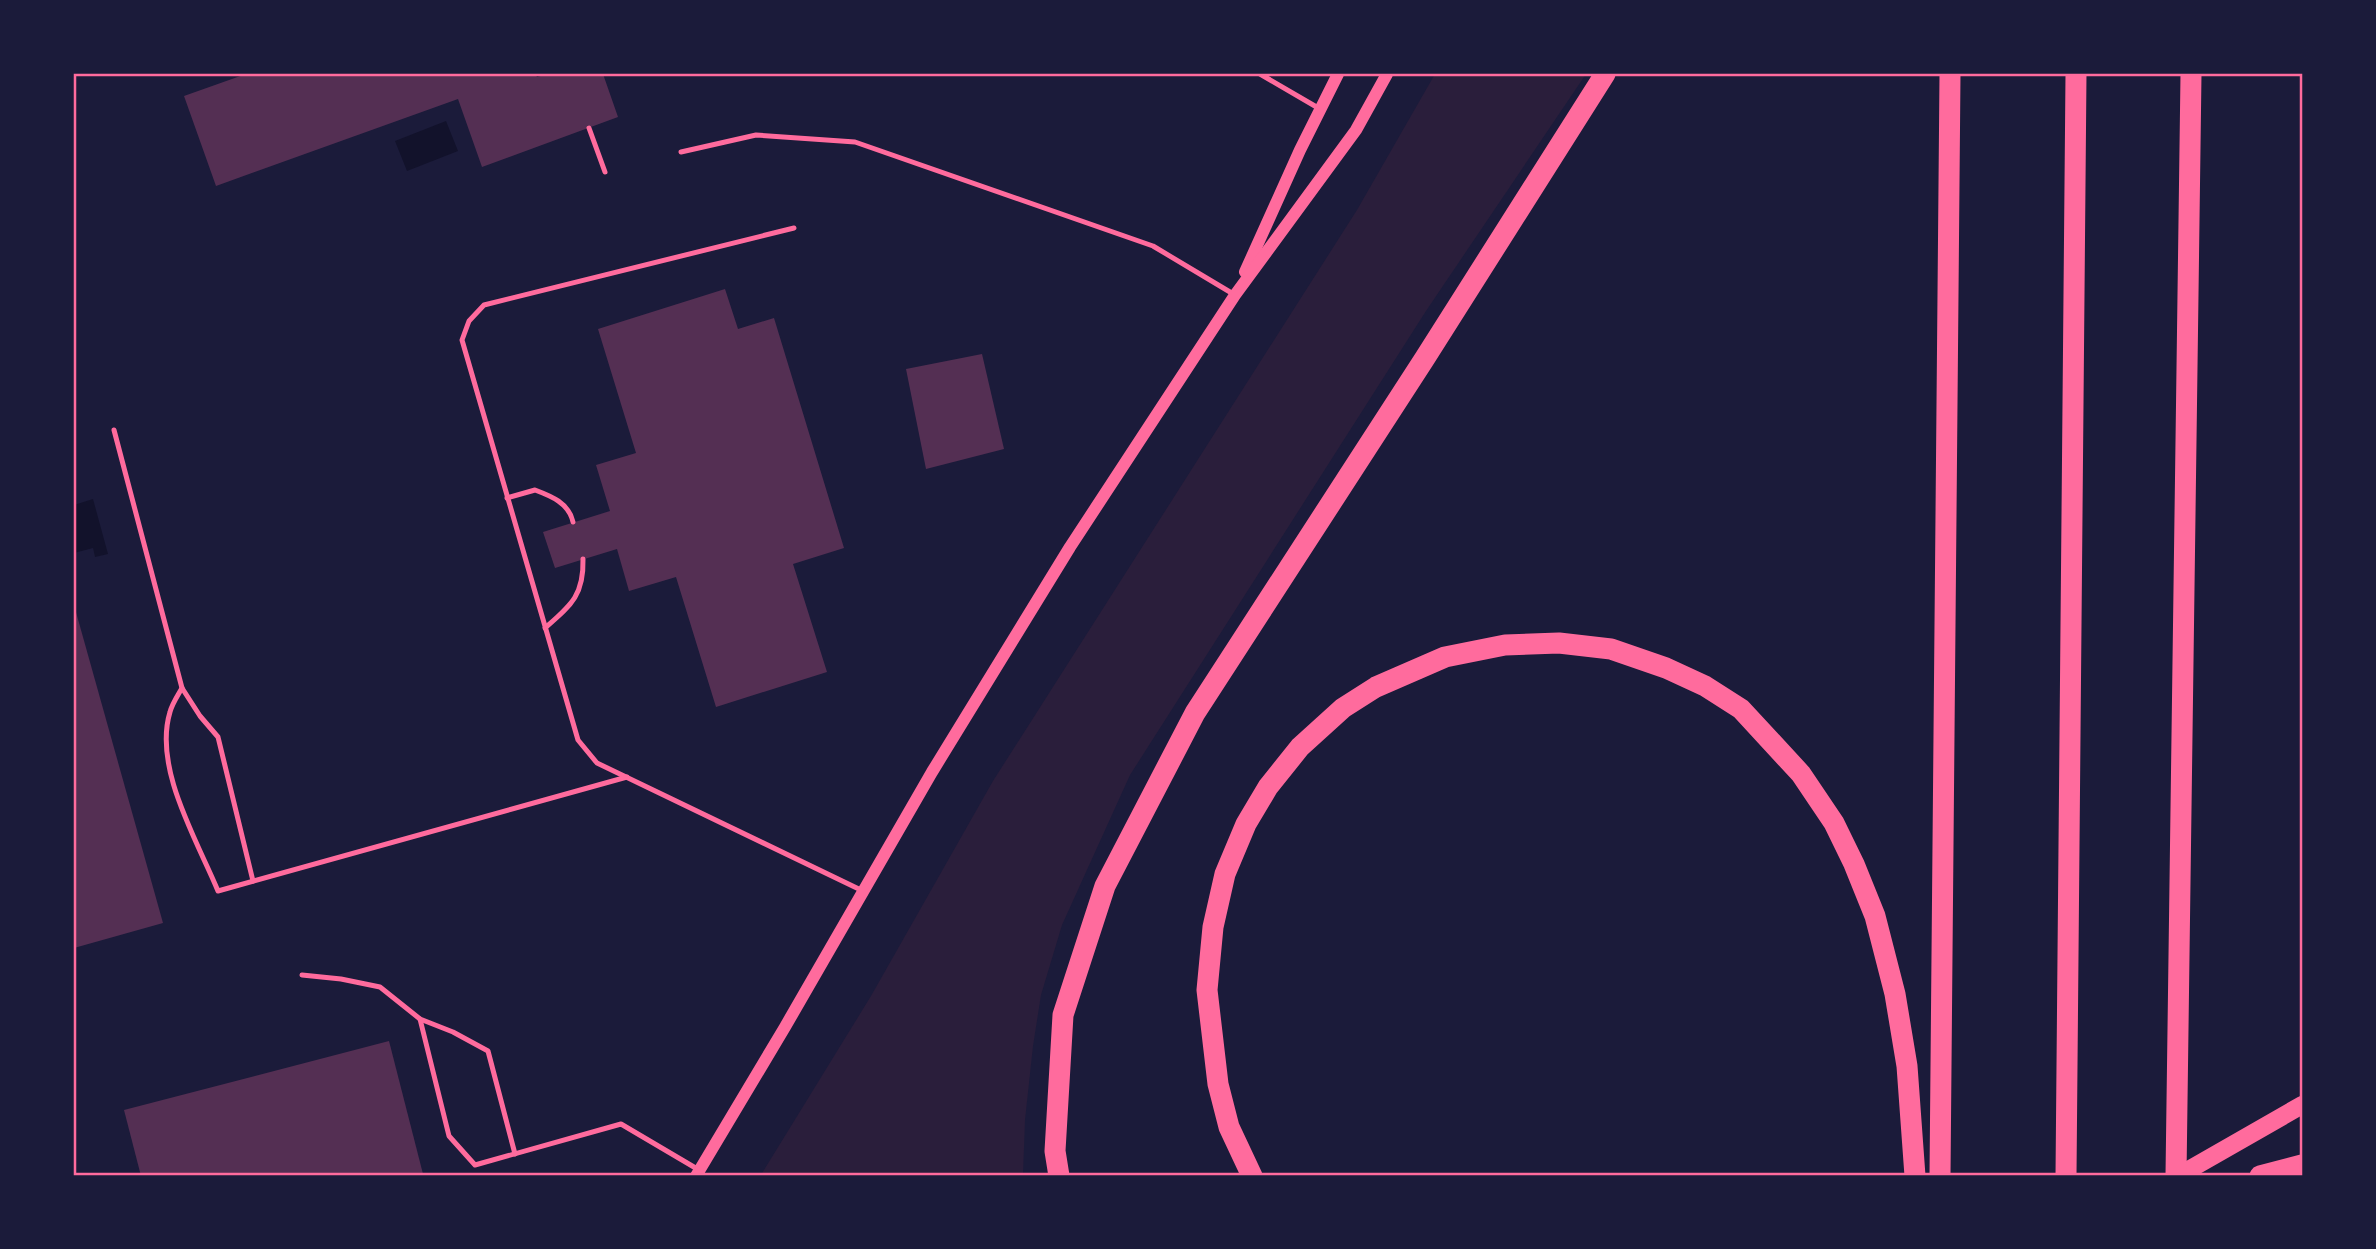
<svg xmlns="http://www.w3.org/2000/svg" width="2376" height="1249" font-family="'Space Grotesk',sans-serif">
	<rect width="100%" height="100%" fill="#1b1b3a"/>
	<polygon fill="#2a1e3b" points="1435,74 1586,74 1426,311 1130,775 1062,925 1041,995 1033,1046 1025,1120 1023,1175 761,1175 871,996 993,781 1357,210"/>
	<g fill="#12122b">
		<polygon points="446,121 458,151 407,171 395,141"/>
		<polygon points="93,499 108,554 95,557 93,548 74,553 74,505"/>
	</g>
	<g fill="#542f53">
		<polygon points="246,74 535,74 537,77 547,74 603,74 618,117 482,167 458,99 216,186 184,96"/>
		<polygon points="725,289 738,329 774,318 844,548 793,564 827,672 716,707 676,577 629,591 617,549 555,568 543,532 610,511 596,465 636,453 598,329"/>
		<polygon points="982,354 1004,449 926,469 906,369"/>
		<polygon points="74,605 163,923 74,948"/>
		<polygon points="389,1041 423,1174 416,1176 141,1176 124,1110"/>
	</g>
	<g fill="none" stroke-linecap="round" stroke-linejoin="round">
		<g stroke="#ff6b9d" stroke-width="5">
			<polyline points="1260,74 1320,109"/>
			<polyline points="589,128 605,172"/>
			<polyline points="681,152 756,135 855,142 1153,246 1235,295"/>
			<polyline points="794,228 484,305 469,321 462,340 578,740 597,763 863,891"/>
			<polyline points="114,430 182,688 200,716 218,737 253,881"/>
			<path d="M 507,498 L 535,490 C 551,496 569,503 573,522"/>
			<path d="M 545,628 C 570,606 584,596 583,559"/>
			<path d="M 182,688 C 178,695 172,704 170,712 C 153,768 197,840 218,891 L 627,777"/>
			<polyline points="302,975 341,979 380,987 420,1019 453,1032 488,1051 515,1154"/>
			<polyline points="420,1019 449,1136 475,1165 621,1124 699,1170"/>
		</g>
		<g stroke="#ff6b9d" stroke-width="12">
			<polyline points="1245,272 1300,150 1338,74"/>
			<polyline points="696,1176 785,1027 932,772 1070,547 1235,295 1356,130 1387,74"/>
		</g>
		<polyline stroke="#ff6b9d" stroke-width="18" points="2178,1176 2302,1105"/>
		<g stroke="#ff6b9d" stroke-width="21">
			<polyline points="1059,1176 1055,1151 1063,1015 1105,886 1195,713 1425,358 1605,74"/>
			<polyline points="1252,1176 1229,1127 1218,1084 1207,990 1213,927 1225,874 1246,824 1268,787 1300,747 1343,708 1376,687 1445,657 1505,645 1559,643 1611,649 1666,668 1705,686 1741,709 1801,774 1834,823 1854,864 1875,916 1895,994 1907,1066 1915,1176"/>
			<polyline points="1940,1176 1950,74"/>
			<polyline points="2066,1176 2076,74"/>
			<polyline points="2176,1176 2191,74"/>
			<polyline points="2260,1176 2302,1165"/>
		</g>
	</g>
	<rect width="2376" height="1249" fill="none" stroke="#1b1b3a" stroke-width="150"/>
	<rect x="75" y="75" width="2226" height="1099" fill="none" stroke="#ff6b9d" stroke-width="2.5"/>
</svg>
